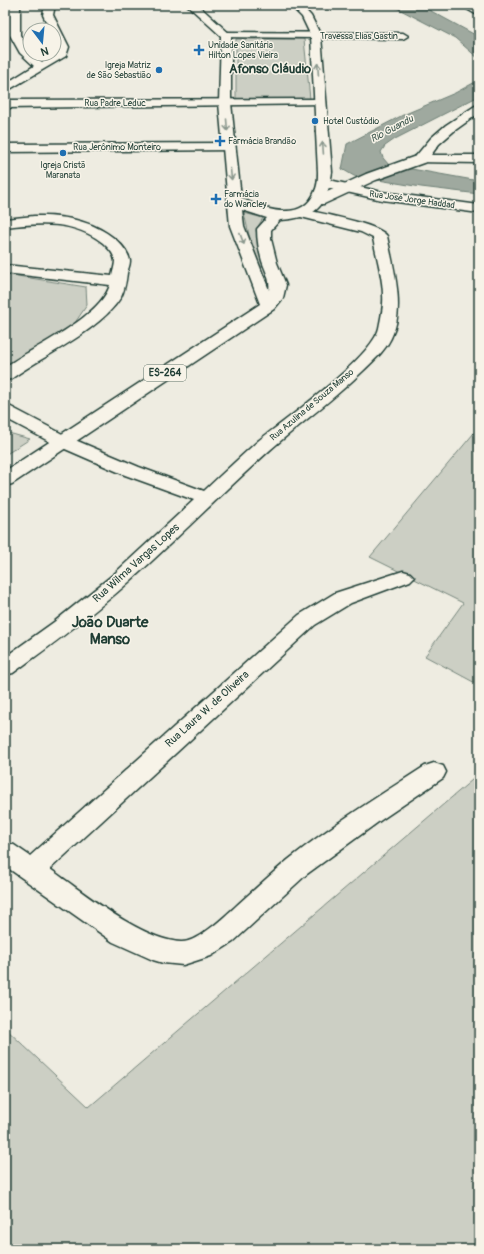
<svg xmlns="http://www.w3.org/2000/svg" width="484" height="1254" font-family="Pangolin,sans-serif">
	<rect width="100%" height="100%" fill="#eeece1"/>
	<filter id="ink" filterUnits="userSpaceOnUse"><feTurbulence type="fractalNoise" baseFrequency=".025" numOctaves="2"/><feDisplacementMap in="SourceGraphic" scale="8" xChannelSelector="R" yChannelSelector="G"/><feConvolveMatrix kernelMatrix="1 2 1 2 8 2 1 2 1" color-interpolation-filters="sRGB"/></filter>
	<g filter="url(#ink)">
		<g fill="#cccfc4" stroke="#76867c">
			<polygon points="236,39 304,39 310,99 236,99"/>
			<polygon points="244,213 263,218 256,230 263,266 260,266 249,235"/>
			<polygon points="5,274 86,287 87,305 66,336 7,379 5,383"/>
			<polygon points="479,427 479,685 425,656 463,603 370,557"/>
			<polygon points="5,432 30,439 5,455"/>
			<polygon points="479,774 479,1249 5,1249 5,1028 89,1107"/>
		</g>
		<g fill="#9fa99f" stroke="#6c7e74">
			<polygon points="391,5 420,5 479,37 479,59 455,38"/>
			<polygon points="479,80 479,96 395,139 385,146 381,152 383,158 389,165 479,181 479,194 421,187 354,176 342,169 347,144 403,115 455,93"/>
		</g>
		<g fill="none" stroke-linecap="round" stroke-linejoin="round">
			<g stroke="#1f3d34" stroke-width="3">
				<g id="minor">
					<polygon points="10,5 20,5 20,35 30,51 30,54 33,54 42,62 57,52 59,47 54,37 54,30 50,30 43,15 45,5 55,5 53,15 69,47 66,56 5,92 5,84 34,66 20,53 10,35"/>
					<polygon points="299,5 338,5 333,8 296,10 294,8 296,6"/>
					<polygon points="226,32 403,33 408,36 403,39 222,37 221,35"/>
					<polygon points="320,99 324,100 326,102 324,104 5,108 5,100"/>
					<polygon points="229,143 233,144 235,147 233,150 5,152 5,144"/>
					<polygon points="421,155 479,155 479,163 416,162 415,159 416,156"/>
					<polygon points="325,179 382,192 479,205 479,213 382,200 320,186 318,183 320,180"/>
					<path d="M 302,209 C 319,213 379,224 387,236 C 393,266 406,309 391,338 C 385,351 373,361 363,371 C 334,399 301,423 270,450 C 222,493 177,539 129,582 C 92,615 53,644 13,673 L 5,675 L 5,657 L 54,622 L 114,574 L 194,500 L 125,475 L 56,445 L 5,418 L 5,406 L 11,407 L 68,437 L 139,467 L 204,491 C 222,474 240,457 258,441 C 284,421 373,357 379,328 C 381,318 384,305 383,295 C 383,278 376,255 373,238 L 361,232 L 297,216 L 295,213 L 297,210 Z"/>
					<path d="M 34,216 C 62,215 92,220 115,239 C 121,244 129,253 130,261 C 130,265 128,269 127,273 C 126,281 125,289 121,297 C 100,331 44,355 11,379 L 5,380 L 5,367 C 33,347 100,318 110,285 L 5,273 L 5,265 L 112,276 C 113,271 115,265 115,261 C 114,253 108,248 103,243 C 74,220 39,223 5,227 L 5,219 Z"/>
					<path d="M 403,571 L 410,573 L 414,577 L 410,581 L 351,603 L 315,625 L 50,869 C 83,892 141,940 181,942 C 197,943 224,917 236,906 C 253,891 270,875 288,860 C 330,826 379,796 425,766 L 434,763 L 443,766 L 446,772 L 443,778 L 381,820 L 307,874 L 233,942 L 211,956 L 183,965 L 163,963 L 153,960 L 113,942 L 5,866 L 5,842 L 14,845 L 30,856 L 299,615 L 335,593 Z"/>
				</g>
			</g>
			<g stroke="#1f3d34" stroke-width="3">
				<g id="tertiary">
					<polygon points="460,5 472,5 479,9 479,16"/>
					<polygon points="479,104 479,113 454,131 439,144 426,162 376,180 324,204 314,204 312,201 314,198 366,174 416,156 431,138 446,125 475,106"/>
				</g>
			</g>
			<g stroke="#1f3d34" stroke-width="3">
				<path id="primary" d="M 187,5 L 198,5 L 231,35 L 231,103 L 241,198 C 264,210 303,223 315,191 C 318,185 318,178 318,172 L 311,36 L 302,17 L 290,5 L 301,5 L 311,16 L 321,36 L 332,172 C 327,207 316,218 280,220 L 271,230 L 271,239 L 277,263 L 286,285 L 283,298 L 274,309 L 12,484 L 5,486 L 5,471 L 260,304 L 230,226 L 219,103 L 221,36 ZM 242,210 L 267,218 L 257,229 C 257,240 259,251 262,261 C 265,270 271,280 269,290 L 244,226 Z"/>
			</g>
			<use href="#minor" fill="#f7f3e8" fill-rule="evenodd"/>
			<use href="#tertiary" fill="#f7f3e8" fill-rule="evenodd"/>
			<use href="#primary" fill="#f7f3e8" fill-rule="evenodd"/>
		</g>
		<defs><path id="oneway-shaft" d="M-6 0H5M1.5-3L5.5 0L1.5 3" fill="none" stroke-width="1.6" stroke-linecap="round" stroke-linejoin="round"/></defs>
		<g stroke="#8b988e">
			<use href="#oneway-shaft" transform="translate(318 69) rotate(-94)"/>
			<use href="#oneway-shaft" transform="translate(227 125) rotate(85)"/>
			<use href="#oneway-shaft" transform="translate(323 148) rotate(-94)"/>
			<use href="#oneway-shaft" transform="translate(231 174) rotate(84)"/>
			<use href="#oneway-shaft" transform="translate(242 239) rotate(69)"/>
		</g>
	</g>
	<g fill="#1f6fb2" stroke="#f7f3e8" stroke-width="1.5">
		<path d="M197 44h4v4h4v4h-4v4h-4v-4h-4v-4h4z"/>
		<circle cx="159" cy="70" r="4"/>
		<circle cx="315" cy="121" r="4"/>
		<path d="M218 135h4v4h4v4h-4v4h-4v-4h-4v-4h4z"/>
		<circle cx="63" cy="153" r="4"/>
		<path d="M214 193h4v4h4v4h-4v4h-4v-4h-4v-4h4z"/>
	</g>
	<g text-anchor="middle" dominant-baseline="central" stroke-width="3" stroke-linejoin="round" paint-order="stroke">
		<g font-size="9" fill="#1f3d34" stroke="#f7f3e8">
			<text x="359" y="36">Travessa Elias Gastin</text>
			<text x="115" y="103">Rua Padre Leduc</text>
			<text x="117" y="147">Rua Jerônimo Monteiro</text>
			<text transform="translate(412 200) rotate(8)">Rua José Jorge Haddad</text>
			<text transform="translate(312 405) rotate(-40)">Rua Azulina de Souza Manso</text>
		</g>
		<g font-size="9" fill="#1f3d34" stroke="#f7f3e8" text-anchor="start">
			<text x="208" y="45">Unidade Sanitária<tspan x="208" dy="10">Hilton Lopes Vieira</tspan></text>
			<text x="151" y="65" text-anchor="end">Igreja Matriz<tspan x="151" dy="10">de São Sebastião</tspan></text>
			<text x="323" y="121">Hotel Custódio</text>
			<text x="228" y="141">Farmácia Brandão</text>
			<text x="63" y="165" text-anchor="middle">Igreja Cristã<tspan x="63" dy="10">Maranata</tspan></text>
			<text x="224" y="194">Farmácia<tspan x="224" dy="10">do Wancley</tspan></text>
		</g>
		<g font-size="10" font-style="italic" fill="#3f584f" stroke="#f7f3e8">
			<text transform="translate(392 129) rotate(-28)">Rio Guandu</text>
		</g>
		<rect fill="#f7f3e8" stroke="#60746a" stroke-width="1" x="144" y="365" width="42" height="16" rx="3"/>
		<g font-size="10" font-weight="bold" fill="#1f3d34">
			<text x="165" y="373">ES-264</text>
		</g>
		<g font-size="11" fill="#1f3d34" stroke="#f7f3e8">
			<text transform="translate(136 563) rotate(-42)">Rua Wilma Vargas Lopes</text>
			<text transform="translate(207 709) rotate(-42)">Rua Laura W. de Oliveira</text>
		</g>
		<g font-size="13" font-weight="bold" fill="#1f3d34" stroke="#f7f3e8">
			<text x="270" y="69">Afonso Cláudio</text>
		</g>
		<g font-size="15" font-weight="bold" fill="#1f3d34" stroke="#f7f3e8">
			<text x="110" y="622">João Duarte<tspan x="110" dy="17">Manso</tspan></text>
		</g>
	</g>
	<rect width="484" height="1254" fill="none" stroke="#f7f3e8" stroke-width="20"/>
	<rect x="10" y="10" width="464" height="1234" fill="none" stroke="#1f3d34" stroke-width="1.5" filter="url(#ink)"/>
	<g transform="translate(42 42) rotate(164)"><circle r="19" fill="#f7f3e8" stroke="#a1aaa0"/>
	<path d="M0-3L7 15L0 10L-7 15Z" fill="#1f6fb2"/>
	<text y="-6" font-size="11" font-weight="bold" text-anchor="middle" fill="#1f3d34">N</text>
	</g>
</svg>
